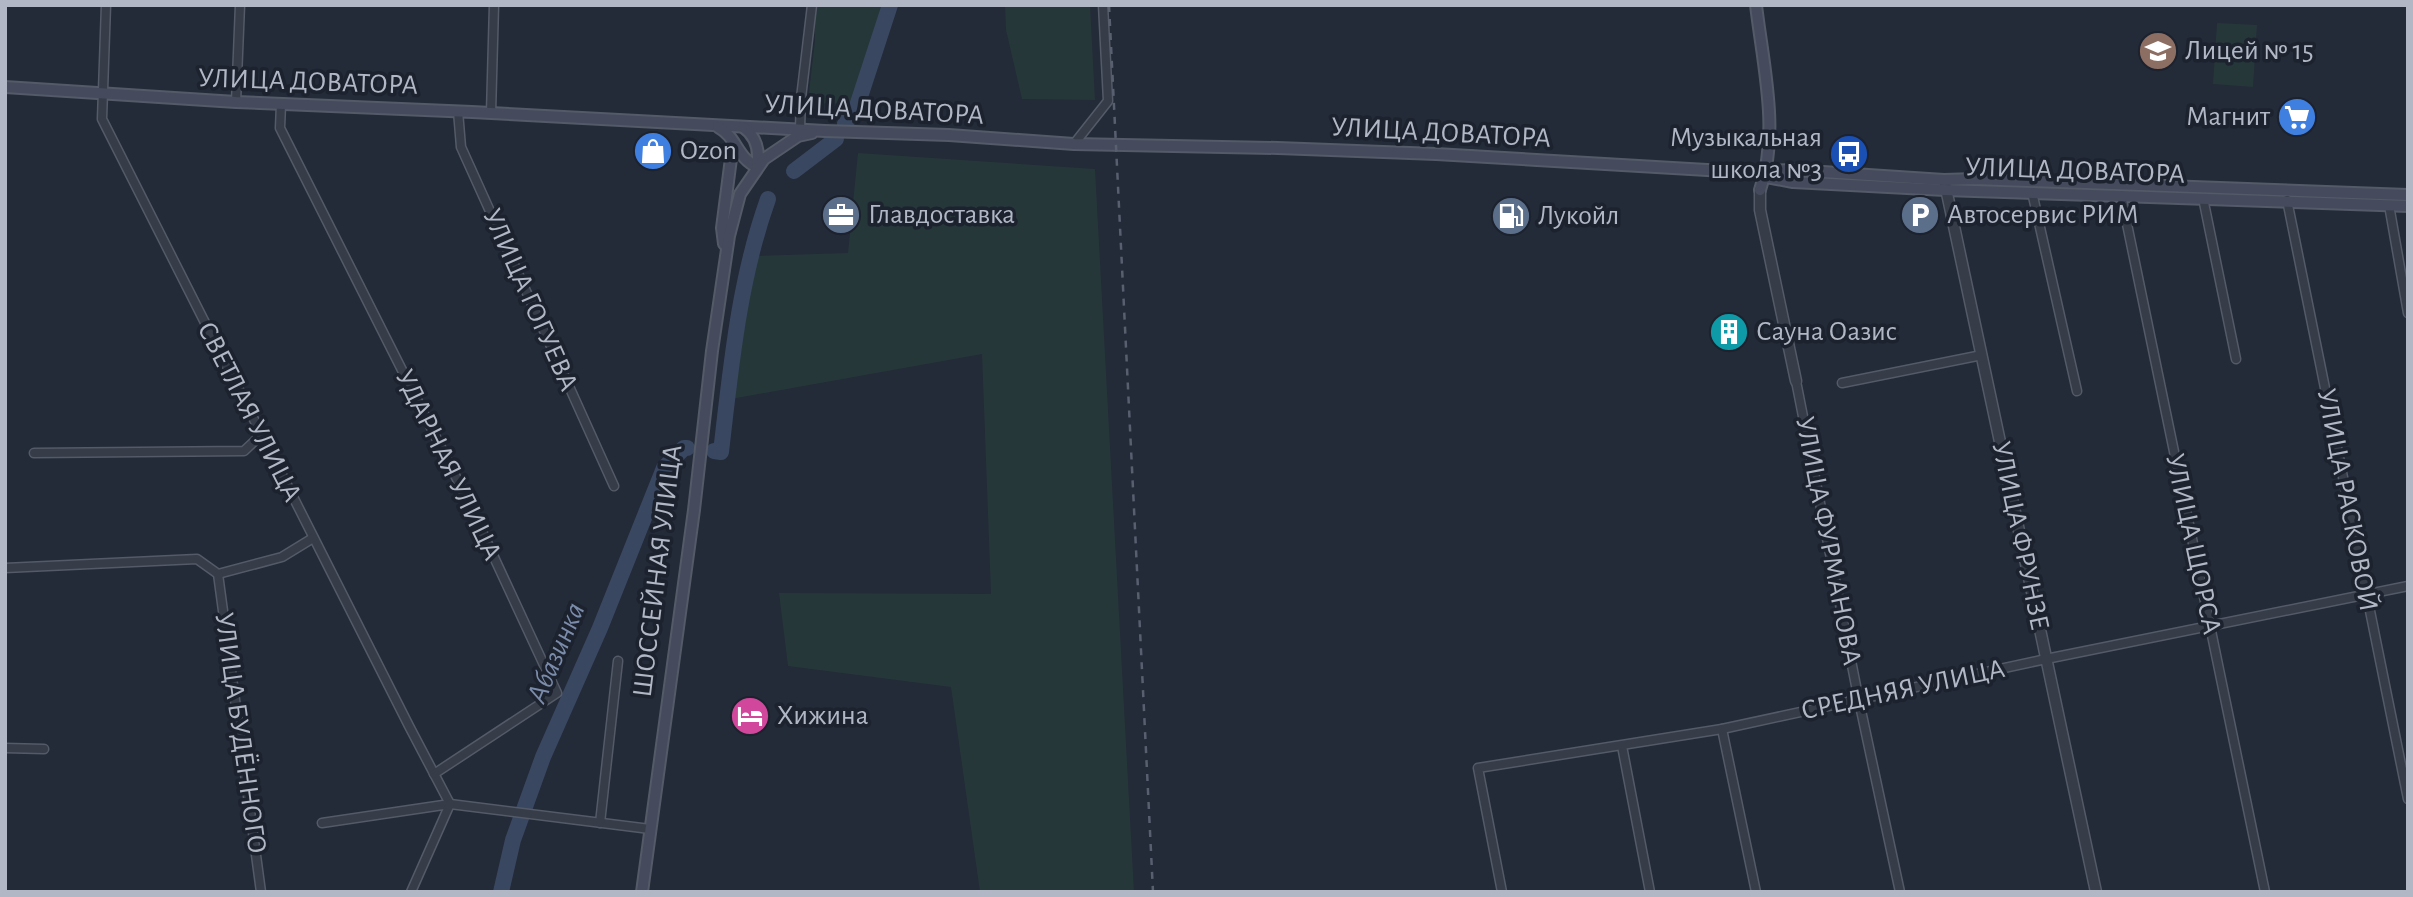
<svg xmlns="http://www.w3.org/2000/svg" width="2413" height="897" font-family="'Alegreya Sans',sans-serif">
	<rect width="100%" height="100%" fill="#232a38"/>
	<g fill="#26373a">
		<polygon points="814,5 896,5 878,50 866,102 828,104 808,101 815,40"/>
		<polygon points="1005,5 1090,5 1095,100 1022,99 1006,30"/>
		<polygon points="2217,23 2257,25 2253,87 2213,84"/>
		<polygon points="858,153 1095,169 1134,892 980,892 951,687 788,666 779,593 991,594 982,354 731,399 753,256 848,253"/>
	</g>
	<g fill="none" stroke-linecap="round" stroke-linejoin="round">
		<g stroke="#394761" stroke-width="16">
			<polyline points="845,124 857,106 890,5"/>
			<polyline points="794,171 836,139"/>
			<path d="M 714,451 L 721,452 C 731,366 739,280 768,199"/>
			<polyline points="501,892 513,840 543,757 600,628 664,468 684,448 687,448"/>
		</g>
		<g stroke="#545a67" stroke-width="11">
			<g id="minor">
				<polyline points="106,5 102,119 409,726 450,804"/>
				<polyline points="236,102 240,5"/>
				<polyline points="281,104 280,128 467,499 557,693 434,774"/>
				<polyline points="458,111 461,147 614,486"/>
				<polyline points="491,113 494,5"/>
				<polyline points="800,129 801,98 812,5"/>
				<polyline points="1074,144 1108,101 1103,5"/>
				<polyline points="2032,192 2077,391"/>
				<polyline points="2121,195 2265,892"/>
				<polyline points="2203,198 2236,359"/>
				<polyline points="2287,200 2408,799"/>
				<polyline points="2389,205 2408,313"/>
				<polyline points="1796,381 1859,701 1900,892"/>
				<polyline points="1842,383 1982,355"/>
				<polyline points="34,453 244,451 261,435"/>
				<polyline points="5,568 197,559 218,574 282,557 313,538"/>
				<polyline points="218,574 261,892"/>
				<polyline points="1722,729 1756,892"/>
				<polyline points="1622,746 1650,892"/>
				<polyline points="5,748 44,749"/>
				<polyline points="322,823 450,804 650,829"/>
				<polyline points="600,823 618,661"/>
				<polyline points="411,892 450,804"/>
				<polyline points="1502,892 1478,768 1722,729 2046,659 2408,586"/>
			</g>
		</g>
		<g stroke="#545a67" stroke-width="13">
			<g id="tertiary">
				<polyline points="1945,184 2096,892"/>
				<polyline points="1760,190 1760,210 1796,381"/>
			</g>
		</g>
		<g stroke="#545a67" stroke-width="14">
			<g id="secondary">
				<path d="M 1756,5 C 1763,65 1780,132 1760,190"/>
				<polyline points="5,87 236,102 472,112 825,131 949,135 1074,144 1278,148 1436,154 1741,172 1793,170 1944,180 1975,179 2408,195"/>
				<path d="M 718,127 C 737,137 736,157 757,167"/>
				<path d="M 743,127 C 756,136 760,151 757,167"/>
				<polyline points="1761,176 1793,182 1945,190 2408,206"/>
				<polyline points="724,244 722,228 733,143"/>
				<polyline points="642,892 694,510 712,351 729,236 740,194 764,159 798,136 812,133"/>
			</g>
		</g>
		<use href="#minor" stroke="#363d49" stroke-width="8"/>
		<use href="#tertiary" stroke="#363d49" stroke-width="10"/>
		<use href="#secondary" stroke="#454b5c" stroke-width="10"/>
		<polyline stroke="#586070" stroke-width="2.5" stroke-dasharray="7 7" stroke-linecap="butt" points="1109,5 1153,892"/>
	</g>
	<defs>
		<g id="school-disc" transform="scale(2.0125)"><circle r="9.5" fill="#8d6e63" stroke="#1c222e"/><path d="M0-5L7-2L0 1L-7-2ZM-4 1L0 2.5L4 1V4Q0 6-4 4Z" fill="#fff"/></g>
		<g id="supermarket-disc" transform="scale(2.0125)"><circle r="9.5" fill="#3f7fe0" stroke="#1c222e"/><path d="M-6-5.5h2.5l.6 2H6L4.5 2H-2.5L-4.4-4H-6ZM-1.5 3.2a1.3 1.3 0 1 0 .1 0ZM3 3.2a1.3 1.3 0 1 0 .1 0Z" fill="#fff"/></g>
		<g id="shop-disc" transform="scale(2.0125)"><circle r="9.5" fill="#3f7fe0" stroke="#1c222e"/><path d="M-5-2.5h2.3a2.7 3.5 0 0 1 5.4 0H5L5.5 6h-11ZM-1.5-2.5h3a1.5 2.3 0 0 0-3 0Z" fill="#fff"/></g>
		<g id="bus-disc" transform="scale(2.0125)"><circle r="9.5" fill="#1a4fb4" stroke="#1c222e"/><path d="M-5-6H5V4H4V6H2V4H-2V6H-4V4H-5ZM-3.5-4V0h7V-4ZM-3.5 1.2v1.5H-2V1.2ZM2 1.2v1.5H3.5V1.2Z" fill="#fff"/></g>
		<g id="office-disc" transform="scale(2.0125)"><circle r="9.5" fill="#5c6f8a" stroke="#1c222e"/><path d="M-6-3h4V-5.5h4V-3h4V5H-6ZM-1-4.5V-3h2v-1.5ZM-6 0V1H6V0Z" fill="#fff"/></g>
		<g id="parking-disc" transform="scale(2.0125)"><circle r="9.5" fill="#5c6f8a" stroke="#1c222e"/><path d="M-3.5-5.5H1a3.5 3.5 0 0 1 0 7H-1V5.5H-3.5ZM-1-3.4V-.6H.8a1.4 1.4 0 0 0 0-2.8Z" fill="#fff"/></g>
		<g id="fuel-disc" transform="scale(2.0125)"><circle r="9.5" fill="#5c6f8a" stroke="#1c222e"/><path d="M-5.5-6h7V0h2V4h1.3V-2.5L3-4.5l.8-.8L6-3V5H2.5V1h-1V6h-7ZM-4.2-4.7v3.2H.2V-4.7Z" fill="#fff"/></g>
		<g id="building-disc" transform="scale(2.0125)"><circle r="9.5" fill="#0f9aa8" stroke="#1c222e"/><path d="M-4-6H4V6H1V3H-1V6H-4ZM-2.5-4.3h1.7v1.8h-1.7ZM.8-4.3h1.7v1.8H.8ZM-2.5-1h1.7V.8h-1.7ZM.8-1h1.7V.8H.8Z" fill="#fff"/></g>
		<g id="hotel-disc" transform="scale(2.0125)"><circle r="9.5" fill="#d1479c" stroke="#1c222e"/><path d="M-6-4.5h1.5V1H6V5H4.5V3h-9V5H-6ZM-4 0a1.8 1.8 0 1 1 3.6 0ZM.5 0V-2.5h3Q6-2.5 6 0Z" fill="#fff"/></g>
	</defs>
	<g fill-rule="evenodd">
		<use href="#school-disc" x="2158" y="51"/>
		<use href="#supermarket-disc" x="2297" y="117"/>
		<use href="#shop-disc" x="653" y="151"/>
		<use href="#bus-disc" x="1849" y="154"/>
		<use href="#office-disc" x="841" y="215"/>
		<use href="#parking-disc" x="1920" y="215"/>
		<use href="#fuel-disc" x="1511" y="216"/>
		<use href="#building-disc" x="1729" y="332"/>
		<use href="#hotel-disc" x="750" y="716"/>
	</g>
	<g text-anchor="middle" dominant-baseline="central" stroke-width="7" stroke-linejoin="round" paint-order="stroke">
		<g font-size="28" fill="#b1b7c5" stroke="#1c222e" text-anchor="start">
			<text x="2185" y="51">Лицей № 15</text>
			<text x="2270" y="117" text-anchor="end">Магнит</text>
			<text x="1822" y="138" text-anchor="end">Музыкальная<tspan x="1822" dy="32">школа №3</tspan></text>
			<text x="680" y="151">Ozon</text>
			<text x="868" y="215">Главдоставка</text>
			<text x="1947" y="215">Автосервис РИМ</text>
			<text x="1538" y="216">Лукойл</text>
			<text x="1756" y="332">Сауна Оазис</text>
			<text x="777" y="716">Хижина</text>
		</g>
		<g font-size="28" fill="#b1b7c5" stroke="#1c222e">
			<text transform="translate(308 82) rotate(2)">УЛИЦА ДОВАТОРА</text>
			<text transform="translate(874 110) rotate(3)">УЛИЦА ДОВАТОРА</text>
			<text transform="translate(1441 133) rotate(3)">УЛИЦА ДОВАТОРА</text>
			<text transform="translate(2075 171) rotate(2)">УЛИЦА ДОВАТОРА</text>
			<text transform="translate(530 300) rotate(66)">УЛИЦА ГОГУЕВА</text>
			<text transform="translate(249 412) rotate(63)">СВЕТЛАЯ УЛИЦА</text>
			<text transform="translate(448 465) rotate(64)">УДАРНАЯ УЛИЦА</text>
			<text transform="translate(2347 500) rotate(79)">УЛИЦА РАСКОВОЙ</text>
			<text transform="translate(2020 536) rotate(78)">УЛИЦА ФРУНЗЕ</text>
			<text transform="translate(1828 541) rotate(79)">УЛИЦА ФУРМАНОВА</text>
			<text transform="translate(2193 544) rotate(78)">УЛИЦА ЩОРСА</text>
			<text transform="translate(658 571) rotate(-83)">ШОССЕЙНАЯ УЛИЦА</text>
			<text transform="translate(1903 690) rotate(-12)">СРЕДНЯЯ УЛИЦА</text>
			<text transform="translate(240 733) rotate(82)">УЛИЦА БУДЁННОГО</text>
		</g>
		<g font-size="30" font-style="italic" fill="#7b8cab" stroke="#1c222e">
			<text transform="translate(556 653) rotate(-67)">Абазинка</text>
		</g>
	</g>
	<rect width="2413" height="897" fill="none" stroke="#b1b7c5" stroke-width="14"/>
</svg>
